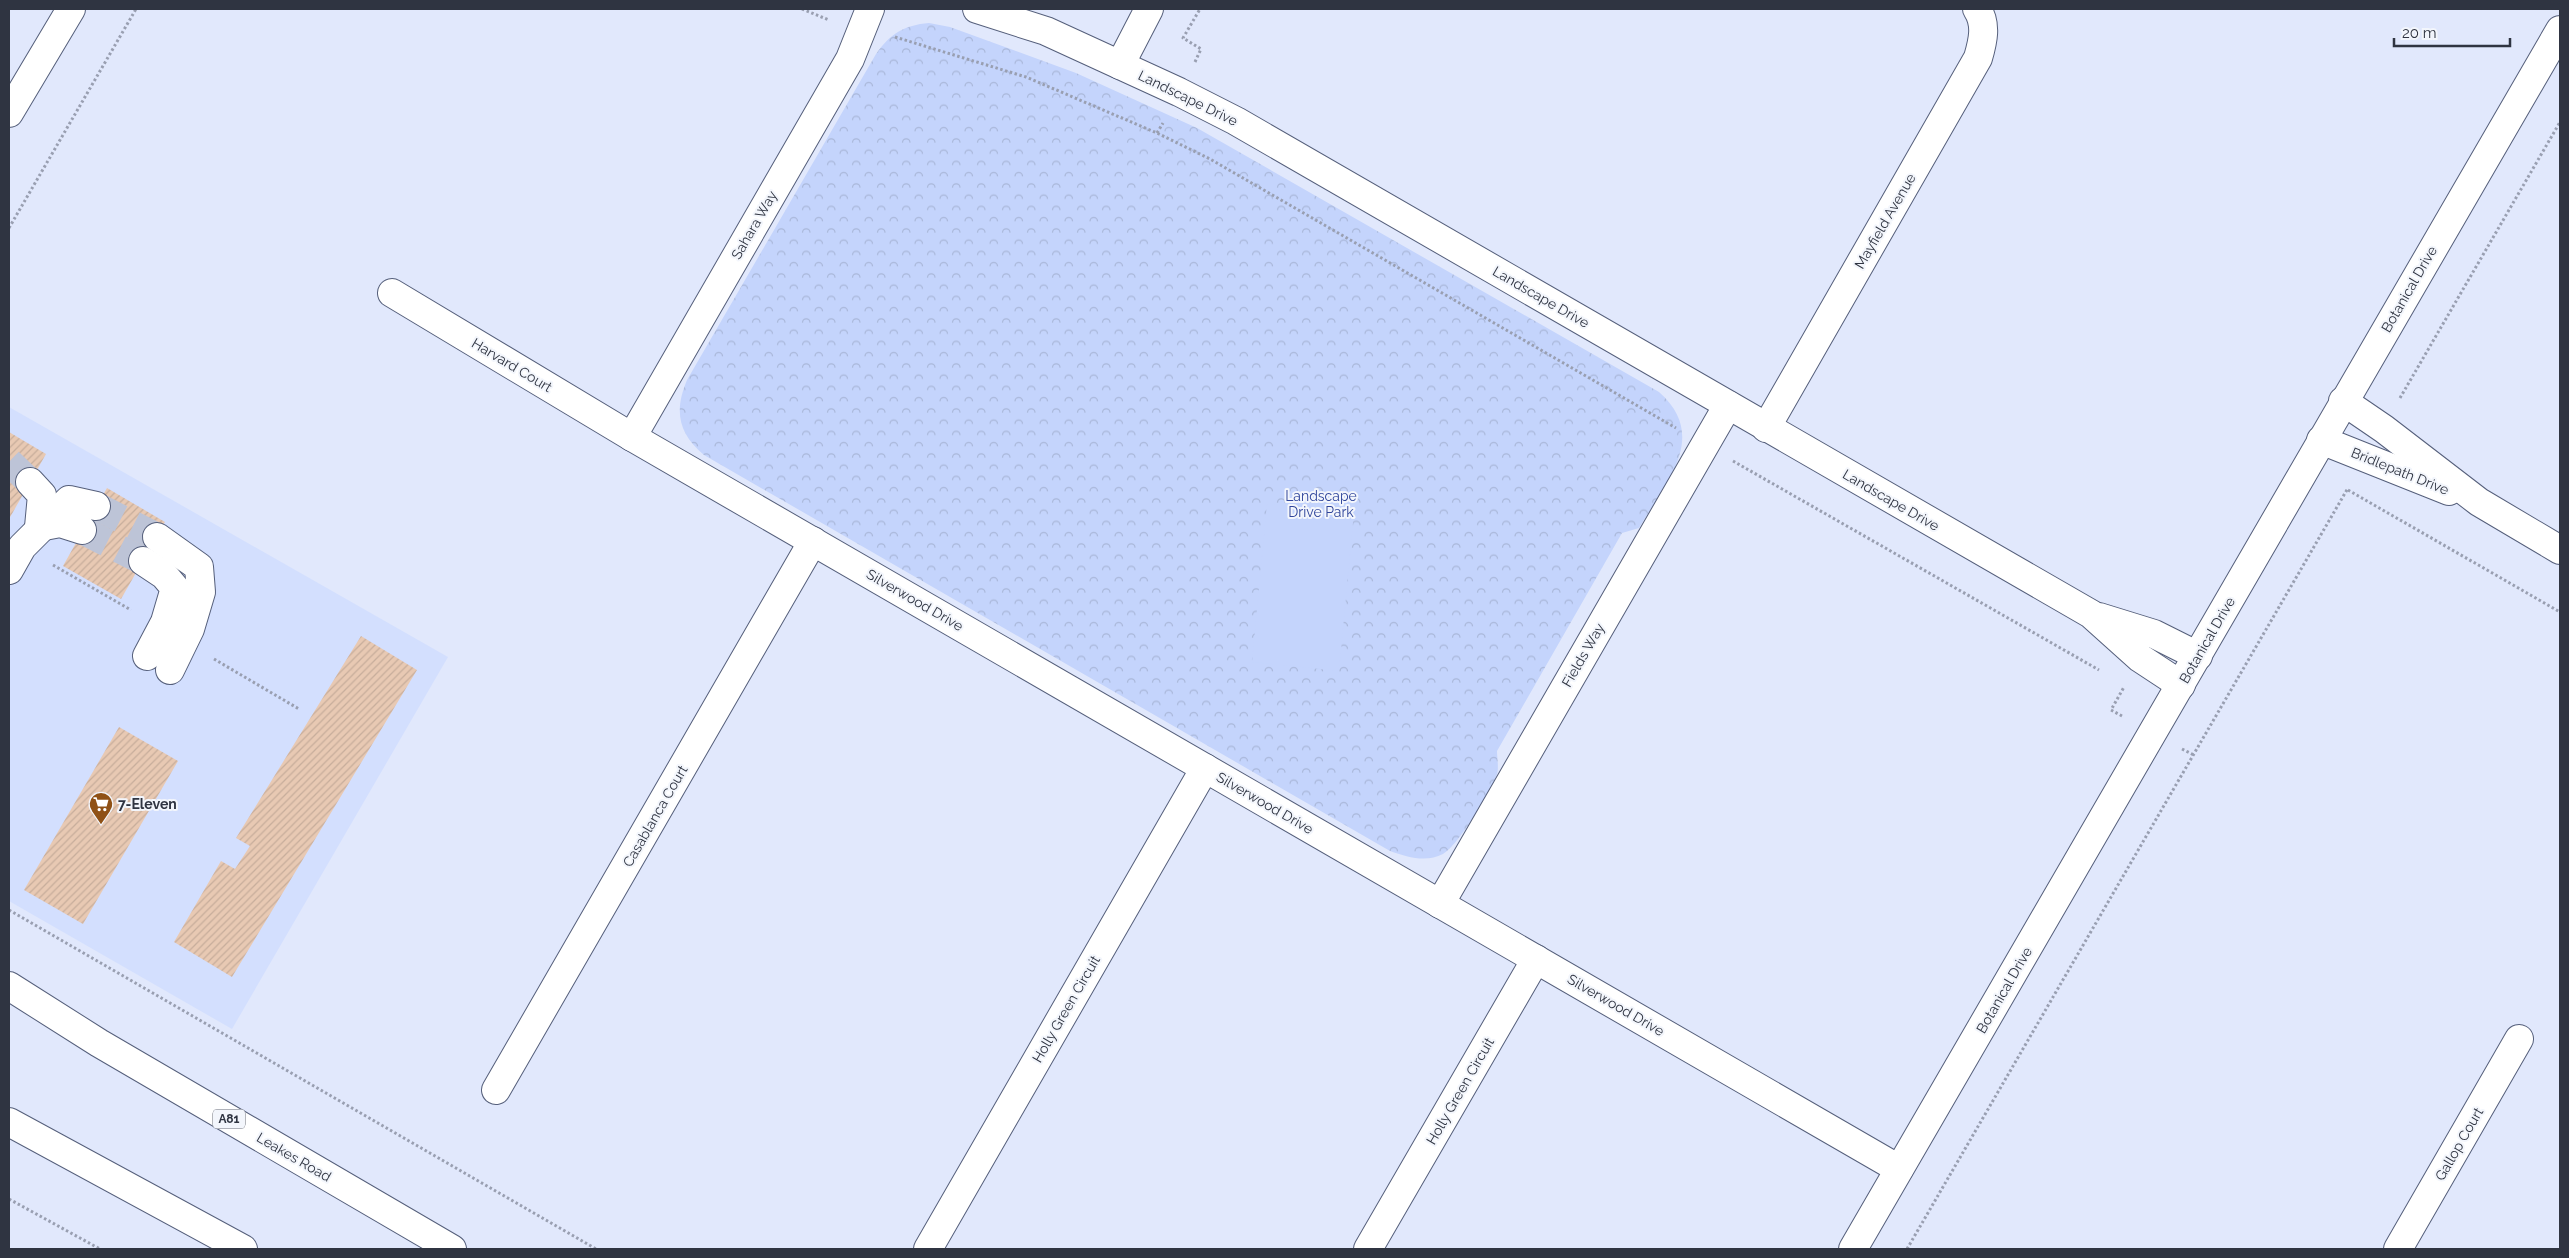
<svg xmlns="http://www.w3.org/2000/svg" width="2569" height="1258" font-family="Raleway,sans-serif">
	<defs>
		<pattern id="park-crowns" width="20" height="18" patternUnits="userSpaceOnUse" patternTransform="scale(1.25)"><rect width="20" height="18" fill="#c4d4fc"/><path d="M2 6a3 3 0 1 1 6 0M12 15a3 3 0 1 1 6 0" fill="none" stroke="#a9b7d9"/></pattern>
		<pattern id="building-hatch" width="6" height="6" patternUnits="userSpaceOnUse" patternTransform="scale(1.25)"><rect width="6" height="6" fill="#e8c9b3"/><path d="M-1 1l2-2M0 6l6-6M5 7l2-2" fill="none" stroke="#c7ad9b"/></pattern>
	</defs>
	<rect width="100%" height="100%" fill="#e1e8fc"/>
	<polygon fill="#d3dffe" points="9,407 448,657 232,1029 9,901"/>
	<path fill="url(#park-crowns)" d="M 929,23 L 950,27 L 1076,73 L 1197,128 L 1659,392 C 1710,437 1665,483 1639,528 L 1622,533 L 1497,751 C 1497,757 1499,768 1497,774 C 1491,791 1458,846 1443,854 C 1426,863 1407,857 1390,851 L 704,455 C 678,433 674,411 687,380 L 876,54 C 890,34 904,25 929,23 Z"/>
	<polygon fill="#c4d4fc" points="1267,504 1354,512 1339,671 1252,662"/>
	<g fill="url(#building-hatch)">
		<polygon points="9,432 46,454 9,519"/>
		<polygon points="107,488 165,522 121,599 63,566"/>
		<polygon points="361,636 417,670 232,977 174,942 221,861 235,869 250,846 236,838"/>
		<polygon points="119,727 178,761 83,924 24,890"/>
	</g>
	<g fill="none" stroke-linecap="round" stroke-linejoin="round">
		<g stroke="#bdc4d7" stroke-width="28" stroke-dasharray="28 14" stroke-linecap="butt">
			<polyline points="9,462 30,482"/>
			<polyline points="96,506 157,537"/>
			<polyline points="82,530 143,561"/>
		</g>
		<g stroke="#555f7b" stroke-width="30">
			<g id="minor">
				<polyline points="977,9 1046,31 1179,92 1236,121 2091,614 2140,658 2181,685"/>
				<polyline points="1120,65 1149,9"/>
				<polyline points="9,113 71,9"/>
				<polyline points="392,293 632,437 1899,1169"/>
				<polyline points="2343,401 2384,429 2479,502 2560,550"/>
				<path d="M 1766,428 L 1978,58 C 1983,41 1987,24 1977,9"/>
				<polyline points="632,437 850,59 870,9"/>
				<polyline points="2321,440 2449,491"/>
				<polyline points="30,482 42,495 39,527 60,523 82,530"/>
				<polyline points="157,537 199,567 201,592 190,629 170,670"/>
				<polyline points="143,561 164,575 175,588 165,622 147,656"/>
				<polyline points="9,570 22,547 69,500 96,506"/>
				<polyline points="2099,617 2154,634 2198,656"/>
				<polyline points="1440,904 1728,405"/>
				<polyline points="496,1090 813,541"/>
				<polyline points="928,1249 1205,768"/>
				<polyline points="1368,1249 1536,959"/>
				<polyline points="1853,1249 2560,30"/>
				<polyline points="2398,1249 2519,1039"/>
			</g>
		</g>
		<g stroke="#555f7b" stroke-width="30">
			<g id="highway">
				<polyline points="9,986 99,1043 452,1249"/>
				<polyline points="9,1122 243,1249"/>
			</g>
		</g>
		<g stroke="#999fb1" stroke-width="3" stroke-dasharray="2.5 2.5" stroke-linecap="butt">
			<polyline points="802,9 829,20"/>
			<polyline points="895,37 1026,77 1157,133 1210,159 1676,428"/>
			<polyline points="1195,62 1201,49 1183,38 1200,9"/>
			<polyline points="1157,133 1163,123"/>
			<polyline points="9,228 136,9"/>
			<polyline points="2400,398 2560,122"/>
			<polyline points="1733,461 2099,670"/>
			<polyline points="2348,490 2560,612"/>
			<polyline points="53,565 131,610"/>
			<polyline points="214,659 299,709"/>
			<polyline points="2122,716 2111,710 2124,687"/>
			<polyline points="2182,749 2194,755"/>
			<polyline points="9,910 596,1249"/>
			<polyline points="9,1199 100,1249"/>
			<polyline points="1907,1249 2348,488"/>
		</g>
		<use href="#minor" stroke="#fff" stroke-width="28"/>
		<use href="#highway" stroke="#fff" stroke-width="28"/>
	</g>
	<defs>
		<g id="supermarket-pin" transform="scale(1.25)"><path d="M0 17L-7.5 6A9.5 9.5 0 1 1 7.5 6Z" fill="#8f5116" stroke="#f3f6fc"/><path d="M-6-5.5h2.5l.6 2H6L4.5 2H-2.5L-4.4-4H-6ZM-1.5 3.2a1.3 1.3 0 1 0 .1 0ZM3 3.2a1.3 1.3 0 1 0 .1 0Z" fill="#fff"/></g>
	</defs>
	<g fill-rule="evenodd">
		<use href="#supermarket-pin" x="101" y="804"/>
	</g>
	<g text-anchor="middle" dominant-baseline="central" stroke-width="4" stroke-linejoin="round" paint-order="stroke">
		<rect fill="#f3f6fc" stroke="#6a6e79" stroke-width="1" x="213" y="1109.5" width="32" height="19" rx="4"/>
		<g font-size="12" font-weight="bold" fill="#2f3441">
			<text x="229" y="1119">A81</text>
		</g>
		<g font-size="14" fill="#2f3441" stroke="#f3f6fc">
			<text transform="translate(1188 98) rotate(26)">Landscape Drive</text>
			<text transform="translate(1885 221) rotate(-60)">Mayfield Avenue</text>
			<text transform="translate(754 225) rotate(-60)">Sahara Way</text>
			<text transform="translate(2409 289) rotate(-60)">Botanical Drive</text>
			<text transform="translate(1541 297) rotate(30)">Landscape Drive</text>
			<text transform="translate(512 365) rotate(31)">Harvard Court</text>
			<text transform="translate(2400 471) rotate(22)">Bridlepath Drive</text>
			<text transform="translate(1891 500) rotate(30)">Landscape Drive</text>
			<text transform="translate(915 600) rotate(30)">Silverwood Drive</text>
			<text transform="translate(2207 640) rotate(-60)">Botanical Drive</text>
			<text transform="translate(1583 655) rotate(-60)">Fields Way</text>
			<text transform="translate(1265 803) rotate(30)">Silverwood Drive</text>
			<text transform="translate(655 816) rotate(-60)">Casablanca Court</text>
			<text transform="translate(2004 990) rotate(-60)">Botanical Drive</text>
			<text transform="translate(1616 1005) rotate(30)">Silverwood Drive</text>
			<text transform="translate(1066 1009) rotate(-60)">Holly Green Circuit</text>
			<text transform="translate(1460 1091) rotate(-60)">Holly Green Circuit</text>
			<text transform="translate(2459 1144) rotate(-60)">Gallop Court</text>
			<text transform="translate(294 1157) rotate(30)">Leakes Road</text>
		</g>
		<g font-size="14" fill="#2f459b" stroke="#f3f6fc">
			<text x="1321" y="496">Landscape<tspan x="1321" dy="16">Drive Park</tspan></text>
		</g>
		<g font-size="14" font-weight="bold" fill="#2f3441" stroke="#f3f6fc" text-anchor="start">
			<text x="118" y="804">7-Eleven</text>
		</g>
	</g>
	<rect width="2569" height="1258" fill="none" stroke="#2f3441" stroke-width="20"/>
	<path d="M2394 38v8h116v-8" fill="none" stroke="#2f3441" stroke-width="2.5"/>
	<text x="2402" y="38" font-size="15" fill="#2f3441" stroke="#f3f6fc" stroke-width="4" paint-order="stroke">20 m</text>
</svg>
